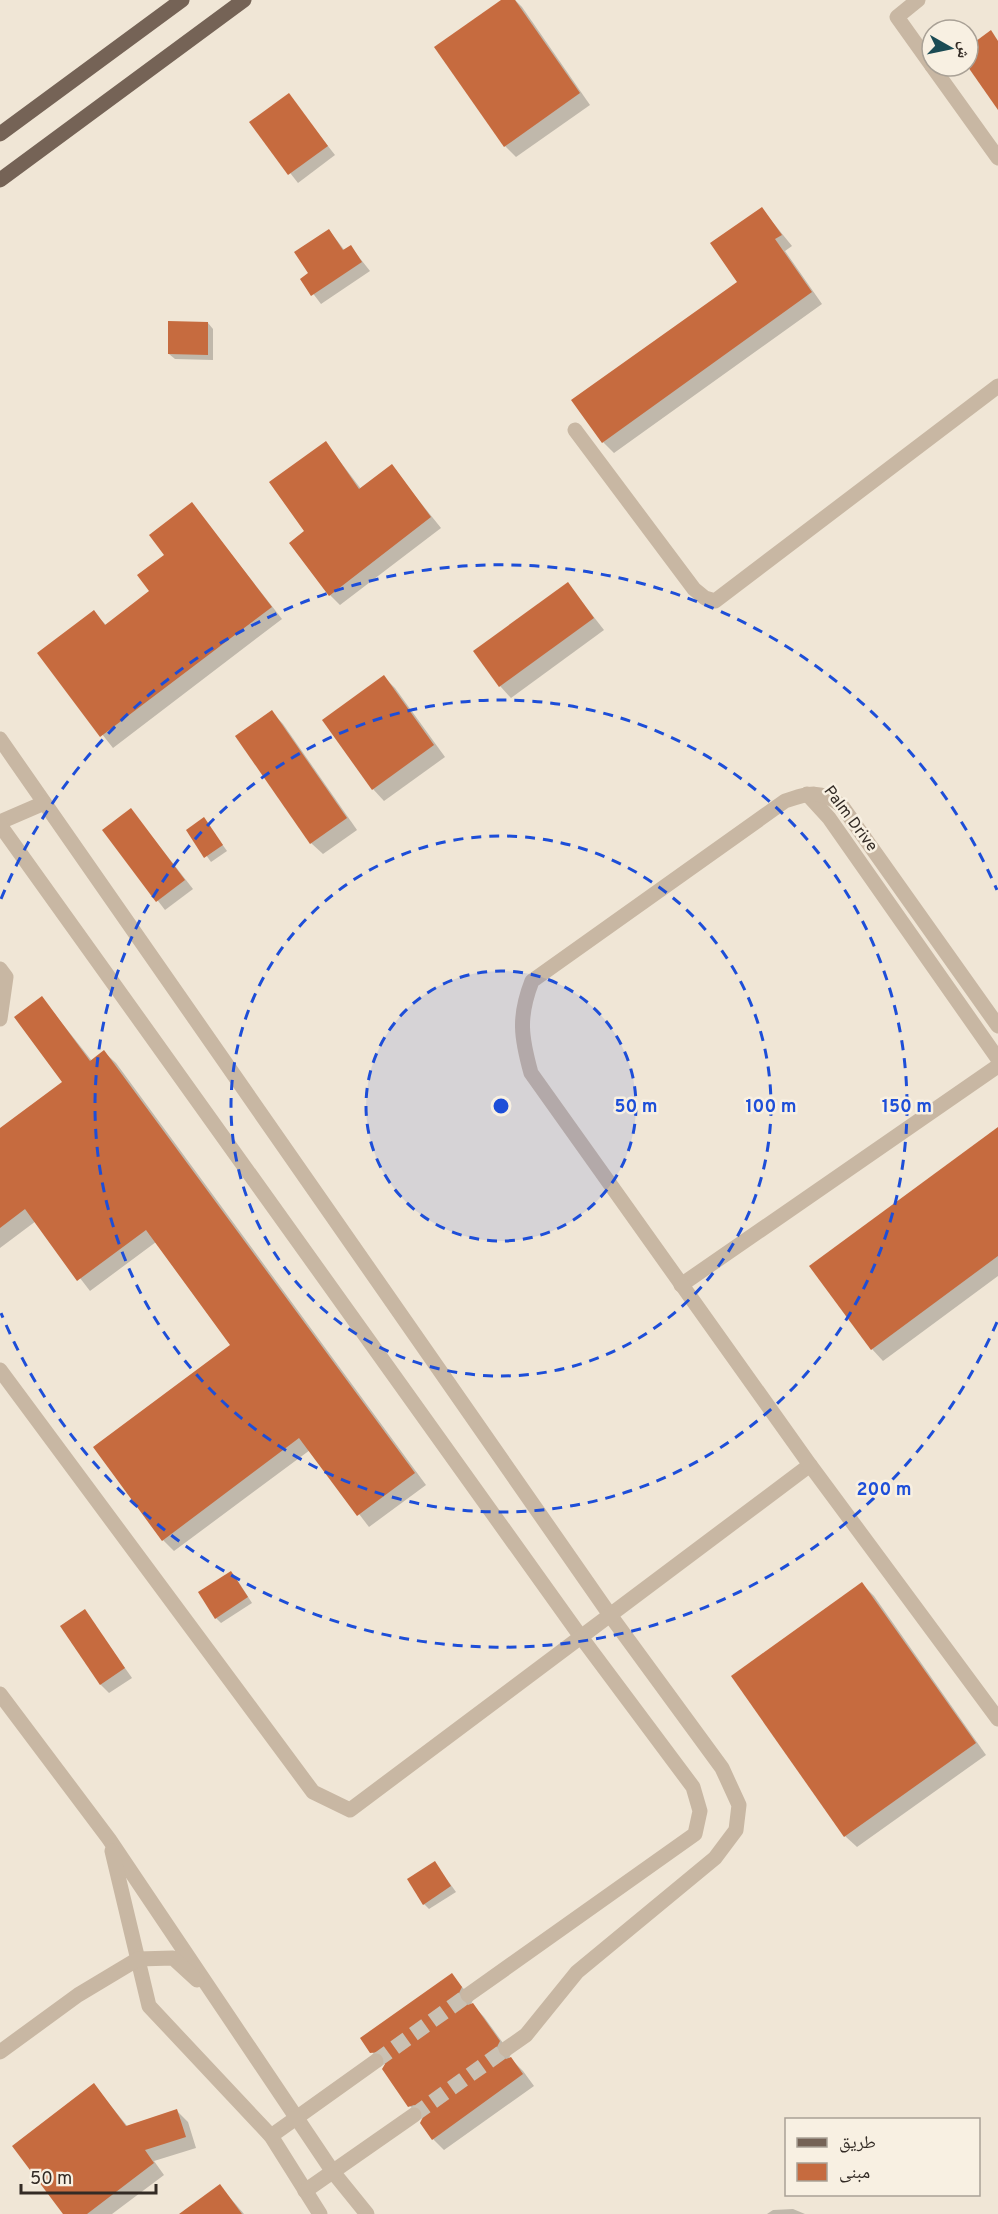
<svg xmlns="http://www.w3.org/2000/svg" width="998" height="2214" font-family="Overpass,'Noto Naskh Arabic',sans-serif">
	<rect width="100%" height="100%" fill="#f0e6d6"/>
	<g fill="#0003">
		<polygon points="504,0 515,0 522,7 590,105 516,157 505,146"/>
		<polygon points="288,95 335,155 298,183 251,123"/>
		<polygon points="762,209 792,246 785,251 822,304 614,453 603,442 739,282"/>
		<polygon points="329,230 345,251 351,247 370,271 321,304 302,279 310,274"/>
		<polygon points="208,323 213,329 213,360 175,359 169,354"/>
		<polygon points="326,443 361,489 391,466 441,528 340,605 330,595 306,532"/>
		<polygon points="192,504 282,619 113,748 39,654 94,612 106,625 152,591"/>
		<polygon points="568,584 604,630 511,698 500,686"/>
		<polygon points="384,677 395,688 445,757 384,801 373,789 324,720"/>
		<polygon points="272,712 283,724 357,830 323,854 311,843"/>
		<polygon points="131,810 193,889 165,910 104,831"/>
		<polygon points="204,819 227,851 211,862 188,830"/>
		<polygon points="42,998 92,1061 104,1052 116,1063 426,1485 369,1527 310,1450 174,1551 163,1540 232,1345 156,1242 90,1291 36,1221 0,1248 0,1130 64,1082"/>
		<polygon points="998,1129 998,1276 883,1361 872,1349"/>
		<polygon points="236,1578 252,1603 221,1623 216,1618"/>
		<polygon points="862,1584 874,1596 986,1755 857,1847 845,1836 733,1677"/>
		<polygon points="85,1611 132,1678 109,1693 101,1685"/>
		<polygon points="435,1863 456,1892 429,1909 424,1904"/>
		<polygon points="452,1975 473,2000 470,2006 473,2005 484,2017 511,2054 508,2060 511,2059 523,2071 534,2086 444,2150 433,2139 424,2117 421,2118 410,2106 388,2063 383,2064 372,2052"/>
		<polygon points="94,2085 128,2127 177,2111 188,2122 196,2148 154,2161 164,2175 112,2214 65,2214"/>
		<polygon points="220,2186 244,2214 182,2214"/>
		<polygon points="793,2209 805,2214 767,2214 773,2210"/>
	</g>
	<g fill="#c66b3f">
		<polygon points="501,0 515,0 580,93 504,147 434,47"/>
		<polygon points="991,30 998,41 998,110 968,67 968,47"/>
		<polygon points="289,93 328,146 288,175 249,122"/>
		<polygon points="762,207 782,235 775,239 812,292 602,443 571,400 737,282 710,243"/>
		<polygon points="329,229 343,250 351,245 362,262 311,296 300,279 308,273 294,252"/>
		<polygon points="168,321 208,322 208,355 168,354"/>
		<polygon points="326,441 359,489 392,464 431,517 329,596 289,543 304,531 269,482"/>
		<polygon points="192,502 272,607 100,737 37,653 94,610 105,625 149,591 137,575 164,555 149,535"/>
		<polygon points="568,582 594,618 499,687 473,651"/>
		<polygon points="384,675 434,745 372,790 322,720"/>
		<polygon points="272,710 347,818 310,844 235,736"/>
		<polygon points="131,808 185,880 156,902 102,830"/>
		<polygon points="204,817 223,845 204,858 186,830"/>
		<polygon points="42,996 90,1061 104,1050 415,1473 357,1516 299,1438 162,1541 93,1447 230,1345 146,1230 77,1281 25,1209 0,1228 0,1128 62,1082 14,1017"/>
		<polygon points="998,1127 998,1256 871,1350 809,1266"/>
		<polygon points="231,1571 248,1597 215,1619 198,1592"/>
		<polygon points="862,1582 976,1743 844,1837 731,1676"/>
		<polygon points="85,1609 125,1668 100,1685 60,1626"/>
		<polygon points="435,1861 451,1886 423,1905 407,1879"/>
		<polygon points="452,1973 462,1987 458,1995 460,2001 468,2005 473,2003 500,2041 496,2049 498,2055 506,2059 511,2057 523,2074 432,2140 420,2123 424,2115 422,2109 414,2105 408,2107 382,2069 385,2064 384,2056 379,2052 370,2053 360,2038"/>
		<polygon points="94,2083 126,2126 177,2109 186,2137 145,2150 154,2163 87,2214 63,2214 12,2146"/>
		<polygon points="220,2184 242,2214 179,2214"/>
	</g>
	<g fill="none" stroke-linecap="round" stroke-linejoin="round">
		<g stroke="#cac1b3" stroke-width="15" stroke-dasharray="15 8" stroke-linecap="butt">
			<polyline points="376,2061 468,1995"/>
			<polyline points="414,2115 506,2049"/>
		</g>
		<g stroke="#c8b7a3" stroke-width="15">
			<polyline points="918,0 897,17 932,66"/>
			<polyline points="932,66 998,158"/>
			<polyline points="575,430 694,589 705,598 715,601 998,386"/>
			<polyline points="0,739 610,1615 722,1768 739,1805 736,1830 715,1858 577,1972 526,2035 506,2049"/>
			<polyline points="807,794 829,818 998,1059"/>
			<polyline points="0,822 44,803"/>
			<polyline points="0,825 581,1637 693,1787 700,1811 695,1834 468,1995"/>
			<polyline points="0,969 6,977 0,1019"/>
			<polyline points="681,1285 998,1066"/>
			<polyline points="0,1370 313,1792 350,1810 810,1465 998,1719"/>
			<path d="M 810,1465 L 531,1073 C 521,1037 518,1017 532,981 L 785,801 C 809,793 821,789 842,806 L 998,1026"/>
			<polyline points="0,1694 109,1839 333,2172 367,2214"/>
			<polyline points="112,1851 149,2006 271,2136 320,2214"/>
			<polyline points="0,2052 78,1995 138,1959 173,1958 197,1980"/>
			<polyline points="271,2136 376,2061"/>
			<polyline points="305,2191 414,2115"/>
		</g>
		<g stroke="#756356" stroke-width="15">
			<polyline points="0,134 182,0"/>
			<polyline points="0,180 244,0"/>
		</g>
	</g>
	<circle cx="501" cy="1106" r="135" fill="#1d4ed8" fill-opacity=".12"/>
	<g fill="none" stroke="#1d4ed8" stroke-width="3" stroke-dasharray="10 8">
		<circle cx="501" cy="1106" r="135"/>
		<circle cx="501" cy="1106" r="270"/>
		<circle cx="501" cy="1106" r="406"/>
		<path d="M997 1322A541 541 0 0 1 1 1313M1 899A541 541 0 0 1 997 890"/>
	</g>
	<g text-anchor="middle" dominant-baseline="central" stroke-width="5" stroke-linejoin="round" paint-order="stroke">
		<g font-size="16" fill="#332b25" stroke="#f8f0e2">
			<text transform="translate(850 819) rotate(53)">Palm Drive</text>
		</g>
	</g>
	<circle cx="501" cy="1106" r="9" fill="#1d4ed8" stroke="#f8f0e2" stroke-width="3"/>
	<g font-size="18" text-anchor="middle" font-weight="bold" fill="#1d4ed8" stroke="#f8f0e2" stroke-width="5" stroke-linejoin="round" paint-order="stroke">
		<text x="636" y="1112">50 m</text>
		<text x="771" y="1112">100 m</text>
		<text x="907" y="1112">150 m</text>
		<text x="884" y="1495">200 m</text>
	</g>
	<rect x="785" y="2118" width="195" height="78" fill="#f8f0e2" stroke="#a9a196" stroke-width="1.5"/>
	<rect x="797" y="2138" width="30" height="9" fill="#756356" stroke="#a9a196" stroke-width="1.5"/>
	<text x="839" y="2148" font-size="18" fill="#332b25">طريق</text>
	<rect x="797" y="2163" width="30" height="18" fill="#c66b3f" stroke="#a9a196" stroke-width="1.5"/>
	<text x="839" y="2178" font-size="18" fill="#332b25">مبنى</text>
	<g transform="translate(950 48) rotate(99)"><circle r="28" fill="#f8f0e2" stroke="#a9a196" stroke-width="1.5"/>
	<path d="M0-4.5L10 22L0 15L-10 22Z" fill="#1b4b54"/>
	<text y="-9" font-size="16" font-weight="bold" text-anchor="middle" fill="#332b25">ش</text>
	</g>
	<path d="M21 2184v9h135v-9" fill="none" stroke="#332b25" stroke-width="3"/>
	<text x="30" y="2184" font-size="18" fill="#332b25" stroke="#f8f0e2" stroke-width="4.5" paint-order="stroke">50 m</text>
</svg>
